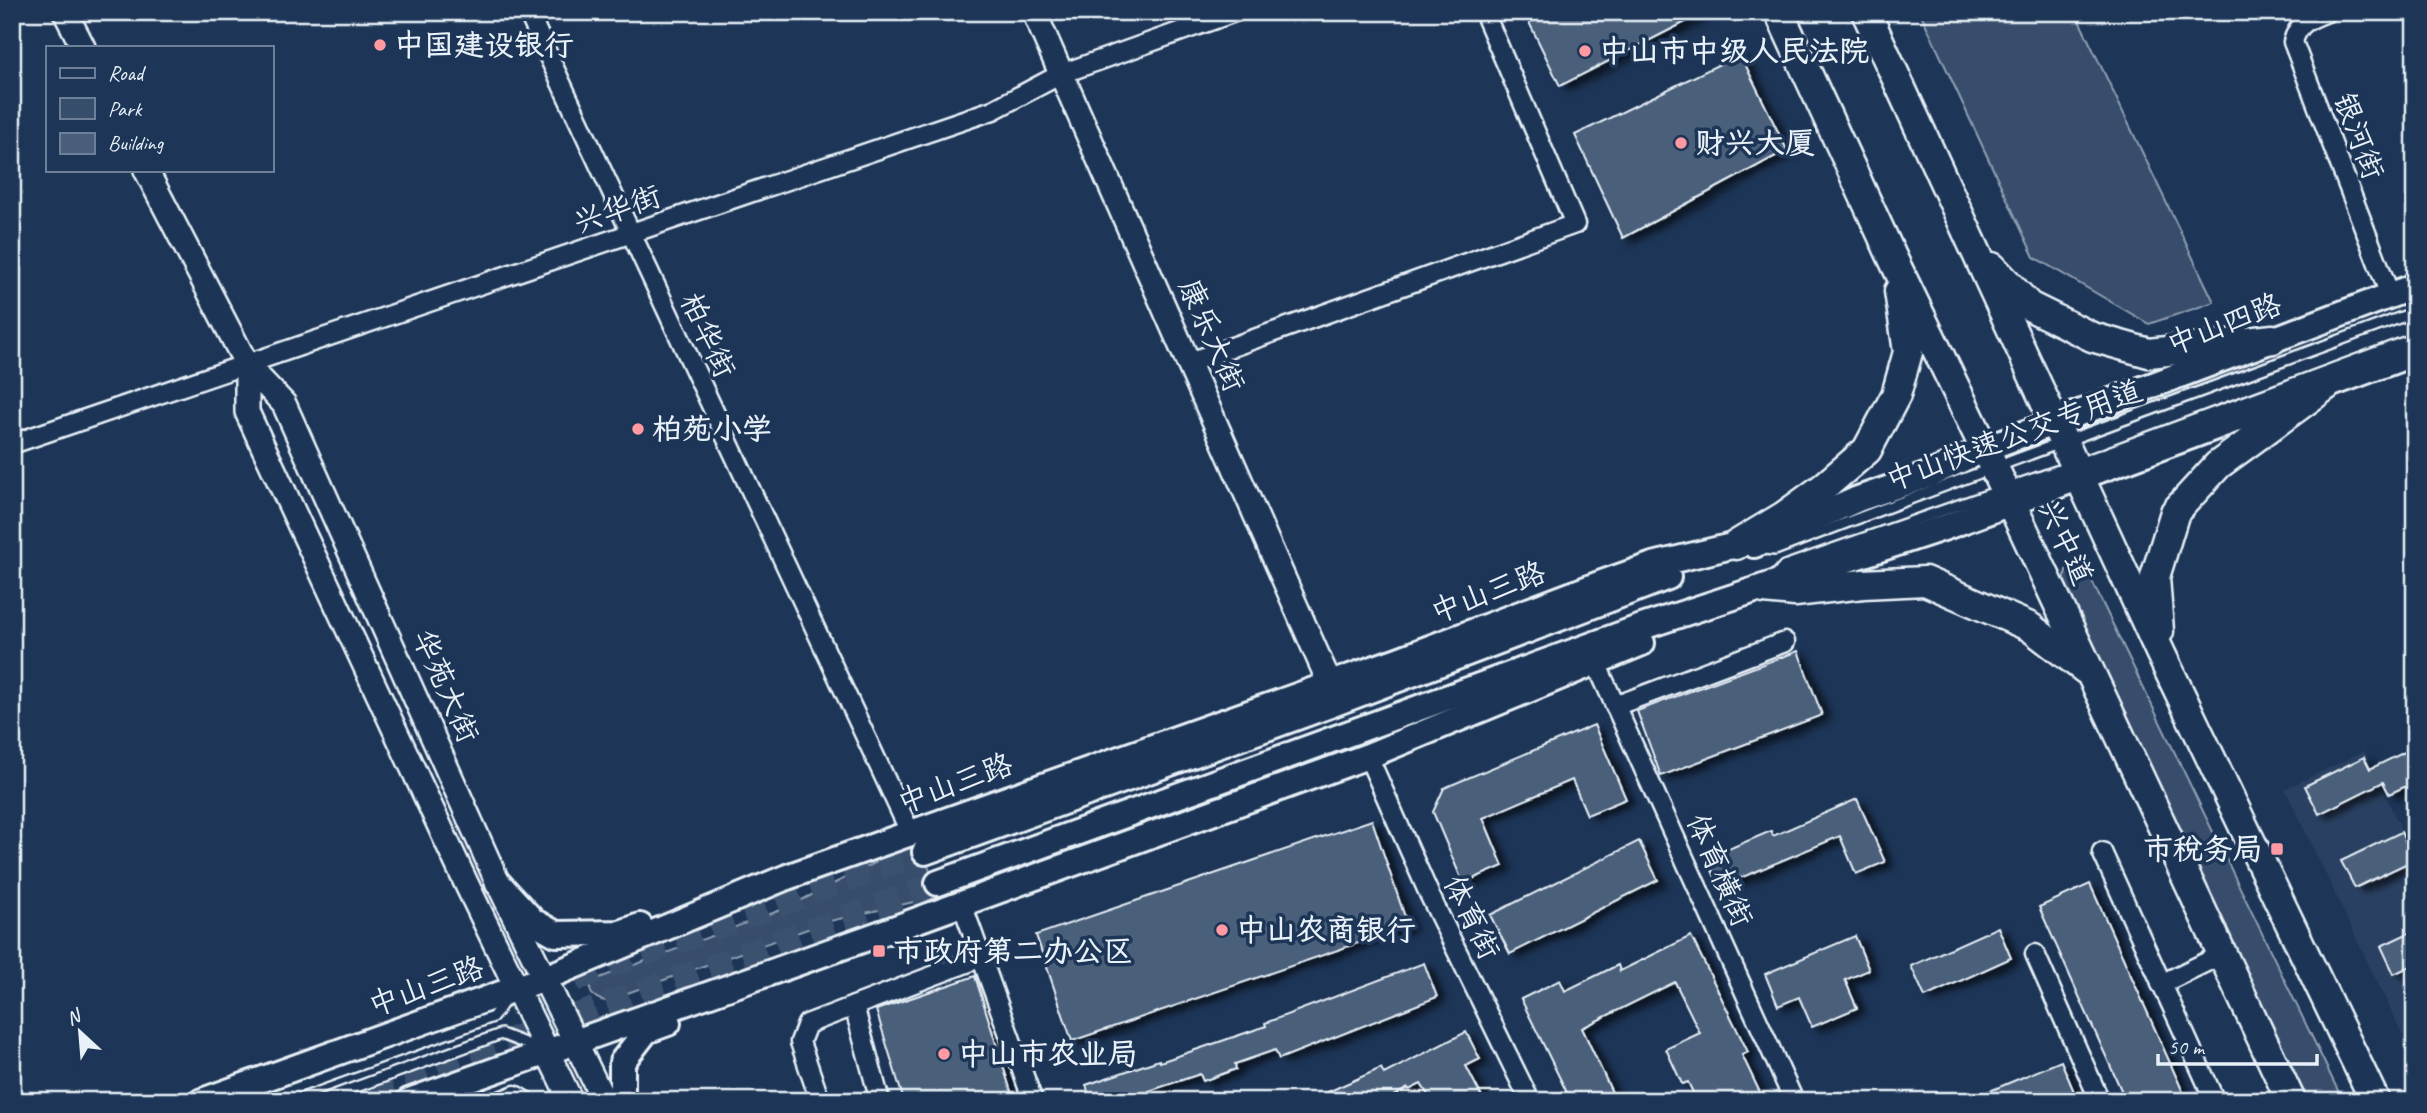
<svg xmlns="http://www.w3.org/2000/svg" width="2427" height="1113" font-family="Caveat,'LXGW WenKai TC',sans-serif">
	<defs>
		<filter id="shadow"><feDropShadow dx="8" dy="4.5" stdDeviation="3.5" flood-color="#0009"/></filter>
	</defs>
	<rect width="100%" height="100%" fill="#1d3557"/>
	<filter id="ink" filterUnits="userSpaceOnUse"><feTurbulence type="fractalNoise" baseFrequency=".0143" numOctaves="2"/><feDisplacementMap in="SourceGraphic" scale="14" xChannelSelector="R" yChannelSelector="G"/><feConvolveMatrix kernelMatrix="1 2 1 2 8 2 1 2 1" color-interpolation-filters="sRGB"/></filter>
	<g filter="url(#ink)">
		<polygon fill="#2a4162" points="2364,751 2415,858 2414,1059 2285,789"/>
		<g fill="#374d6c" stroke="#909fb2" stroke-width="2">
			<polygon points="1920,12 2075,12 2214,302 2149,324 2034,257"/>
			<polygon points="2073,567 2082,567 2087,571 2343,1101 2308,1101 2076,611 2064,584 2066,570"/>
			<path d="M 918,841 L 940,896 L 830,921 L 605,1001 C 593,998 585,991 594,980 L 786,908 Z"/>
		</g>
		<g fill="#495e7a" stroke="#e8f1f8" stroke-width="2" filter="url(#shadow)">
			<polygon points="1524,12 1705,12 1560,86"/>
			<polygon points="1740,54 1787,150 1623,238 1575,135"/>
			<polygon points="1798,651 1822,715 1661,776 1637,711"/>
			<polygon points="1594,725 1626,799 1587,815 1572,780 1483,818 1503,866 1463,883 1433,812 1444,788"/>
			<polygon points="2415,747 2415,782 2389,794 2383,782 2319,814 2305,786 2364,757 2370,769"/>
			<polygon points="1857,799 1885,862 1856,874 1840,836 1719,887 1707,858 1771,831 1773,836"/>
			<polygon points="1372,820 1408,926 1072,1041 1036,935"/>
			<polygon points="2401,832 2414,860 2355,888 2341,861"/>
			<polygon points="1639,841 1658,880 1510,954 1490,915"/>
			<polygon points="2090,884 2187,1101 2126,1101 2039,907"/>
			<polygon points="1998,927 2011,958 1925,997 1911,966"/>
			<polygon points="2415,930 2415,964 2394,974 2381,946"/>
			<polygon points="1691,936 1748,1052 1742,1055 1764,1101 1697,1101 1688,1082 1682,1084 1666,1049 1700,1033 1675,982 1582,1028 1616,1101 1571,1101 1521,999 1560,980 1565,991 1618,965 1620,971"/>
			<polygon points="1855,936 1869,970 1845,980 1857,1008 1812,1027 1799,997 1778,1006 1765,974"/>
			<polygon points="1424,963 1437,997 1279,1059 1275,1050 1235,1064 1236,1069 1203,1081 1200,1074 1149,1091 1150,1096 1136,1101 1091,1101 1086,1085 1159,1060 1160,1062 1266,1026 1265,1023"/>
			<polygon points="975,976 1014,1101 904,1101 876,1010"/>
			<polygon points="1466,1032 1480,1059 1466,1066 1484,1101 1432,1101 1421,1084 1409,1090 1408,1088 1384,1101 1308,1101 1381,1068 1384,1074"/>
			<polygon points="2061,1061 2075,1094 2060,1101 1966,1101"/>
		</g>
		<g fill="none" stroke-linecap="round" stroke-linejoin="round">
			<g stroke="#3b516f" stroke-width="24" stroke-dasharray="24 12" stroke-linecap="butt">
				<polyline points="406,1041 925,852"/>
				<polyline points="335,1101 495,1045 938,883"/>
			</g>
			<g stroke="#e8f1f8" stroke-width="14">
				<g id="service">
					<path d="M 1763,549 L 1775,550 C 1988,468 2202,392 2415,312"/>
					<polyline points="1777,574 1784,566 2076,464 2415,338"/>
					<polyline points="260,1101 493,1017 506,999"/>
					<polyline points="318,1101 501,1034 540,1049"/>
				</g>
			</g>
			<g stroke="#e8f1f8" stroke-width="23">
				<g id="minor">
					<polyline points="528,12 910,832"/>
					<path d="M 2327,12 C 2309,19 2298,23 2293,42 L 2390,295"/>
					<polyline points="1190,362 1575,224 1484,12"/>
					<polyline points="12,444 993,110 1061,74 1235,12"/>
					<polyline points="1596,663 1794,1101"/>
					<polyline points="1615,706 1785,642"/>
					<polyline points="1368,756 1430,896 1530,1101"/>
					<polyline points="2102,852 2215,1101"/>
					<polyline points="962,904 1033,1101"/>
					<polyline points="2035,954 2100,1101"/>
					<polyline points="2161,984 2223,954"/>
					<polyline points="854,1006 880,1101"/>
					<polyline points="500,1101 515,1095 525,1101"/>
					<polyline points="820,1101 800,1042 807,1024 982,957"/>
				</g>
			</g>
			<g stroke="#e8f1f8" stroke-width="28">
				<g id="tertiary">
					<polyline points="65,12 83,47"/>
					<polyline points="1034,12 1330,684"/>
					<polyline points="146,170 247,365 284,404 498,883 604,1101"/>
					<polyline points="247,365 247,412 467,885 571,1101"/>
				</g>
			</g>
			<g stroke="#e8f1f8" stroke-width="30">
				<g id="secondary">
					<polyline points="1754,545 1858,499 1928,475 1984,449 2415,286"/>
					<polyline points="925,852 1330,705 1668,577"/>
					<polyline points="498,883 533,921 556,934 620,933 640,926"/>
					<polyline points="938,883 1633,630 1946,527 2415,353"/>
					<polyline points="202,1101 545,978 787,877 1398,660 1602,583 1653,565 1736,545"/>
					<polyline points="409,1101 890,930 1368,756 1642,643"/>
					<polyline points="622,1101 622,1062 646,1031 668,1023"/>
				</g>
			</g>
			<g stroke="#e8f1f8" stroke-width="33">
				<g id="primary">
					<polyline points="1779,12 1894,261 2011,503 2291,1101"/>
					<polyline points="1866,12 2160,652 2375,1101"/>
					<polyline points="1992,267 2029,306 2092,337 2149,353 2273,339"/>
					<polyline points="1736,545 1784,516 1824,487 1867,450 1896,395 1908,352 1899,291"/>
					<polyline points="1764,589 1795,592 1863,584 1925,581 2030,627 2086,670"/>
					<polyline points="2159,631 2155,577 2175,512 2218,465 2326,386"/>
				</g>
			</g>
			<use href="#service" stroke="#1d3557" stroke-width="9"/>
			<use href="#minor" stroke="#1d3557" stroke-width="18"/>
			<use href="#tertiary" stroke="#1d3557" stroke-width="23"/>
			<use href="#secondary" stroke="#1d3557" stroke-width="24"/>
			<use href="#primary" stroke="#1d3557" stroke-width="28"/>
		</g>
	</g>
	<g fill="#ff9aa2" stroke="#1d3557" stroke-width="2.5">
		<circle cx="380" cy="45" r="7"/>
		<circle cx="1585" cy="51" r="7"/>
		<circle cx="1681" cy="143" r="7"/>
		<circle cx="638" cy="429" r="7"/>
		<rect x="2270" y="842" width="14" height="14" rx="3.5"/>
		<circle cx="1222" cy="930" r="7"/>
		<rect x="872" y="944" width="14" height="14" rx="3.5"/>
		<circle cx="944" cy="1054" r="7"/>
	</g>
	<g text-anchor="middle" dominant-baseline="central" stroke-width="7" stroke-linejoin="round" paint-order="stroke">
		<g font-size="30" font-weight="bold" fill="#e8f1f8" stroke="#1d3557" text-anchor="start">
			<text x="394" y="45">中国建设银行</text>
			<text x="1599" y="51">中山市中级人民法院</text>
			<text x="1695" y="143">财兴大厦</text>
			<text x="652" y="429">柏苑小学</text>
			<text x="2263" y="849" text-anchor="end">市税务局</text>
			<text x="1236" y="930">中山农商银行</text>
			<text x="893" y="951">市政府第二办公区</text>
			<text x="958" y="1054">中山市农业局</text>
		</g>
		<g font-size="30" fill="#e8f1f8" stroke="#1d3557">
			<text transform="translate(2359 136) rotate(69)">银河街</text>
			<text transform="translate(617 209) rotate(-19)">兴华街</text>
			<text transform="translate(2224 324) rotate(-21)">中山四路</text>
			<text transform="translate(708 335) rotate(65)">柏华街</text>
			<text transform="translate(1212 335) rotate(66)">康乐大街</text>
			<text transform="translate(2014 435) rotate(-20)">中山快速公交专用道</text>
			<text transform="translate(2066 542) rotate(65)">兴中道</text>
			<text transform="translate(1488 592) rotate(-21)">中山三路</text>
			<text transform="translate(446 686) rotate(66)">华苑大街</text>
			<text transform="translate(955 783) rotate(-20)">中山三路</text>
			<text transform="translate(1720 870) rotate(66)">体育横街</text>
			<text transform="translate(1472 917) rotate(64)">体育街</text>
			<text transform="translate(426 986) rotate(-20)">中山三路</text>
		</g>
	</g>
	<rect width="2427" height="1113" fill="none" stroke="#1d3557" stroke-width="42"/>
	<rect x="21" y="21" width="2385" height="1071" fill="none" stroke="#e8f1f8" stroke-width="2.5" filter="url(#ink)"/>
	<rect x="46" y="46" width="228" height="126" fill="#1d3557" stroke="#6e8097" stroke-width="2"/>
	<rect x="60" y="68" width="35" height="10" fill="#1d3557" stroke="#6e8097" stroke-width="2"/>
	<text x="108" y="80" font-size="21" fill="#e8f1f8">Road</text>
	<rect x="60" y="98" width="35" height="21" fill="#374d6c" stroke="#6e8097" stroke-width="2"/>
	<text x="108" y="116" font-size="21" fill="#e8f1f8">Park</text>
	<rect x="60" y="133" width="35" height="21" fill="#495e7a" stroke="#6e8097" stroke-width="2"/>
	<text x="108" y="150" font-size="21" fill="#e8f1f8">Building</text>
	<g transform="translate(80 1032) rotate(334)" stroke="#1d3557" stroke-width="5" paint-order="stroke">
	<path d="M0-5L12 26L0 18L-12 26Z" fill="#e8f1f8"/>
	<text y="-10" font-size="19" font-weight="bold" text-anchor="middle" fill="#e8f1f8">N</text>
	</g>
	<path d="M2158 1054v10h159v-10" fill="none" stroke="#e8f1f8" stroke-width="3.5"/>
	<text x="2168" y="1054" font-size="21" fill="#e8f1f8" stroke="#1d3557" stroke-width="5" paint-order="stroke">50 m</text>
</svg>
